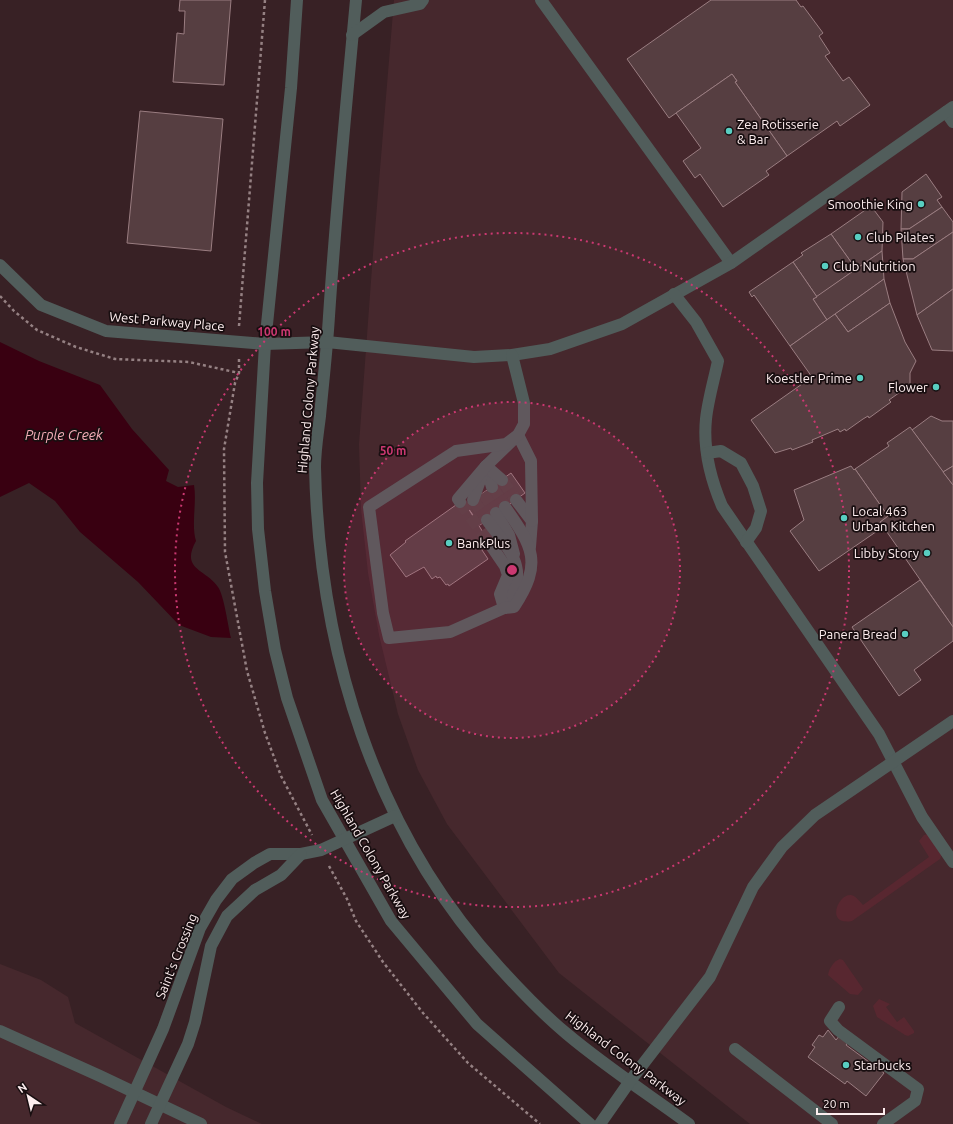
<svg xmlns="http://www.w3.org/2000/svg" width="953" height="1124" font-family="Ubuntu,sans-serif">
	<rect width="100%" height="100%" fill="#382125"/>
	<g fill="#46282d">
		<polygon points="394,0 953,0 953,1124 750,1124 559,973 447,824 418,770 398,714 379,635 368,573 361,509 359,444 373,254"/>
		<polygon points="0,964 41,980 68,997 75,1023 226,1107 262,1124 0,1124"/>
	</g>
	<g fill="#582730">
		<path d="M 929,834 L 942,854 L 940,859 L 852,921 C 825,926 838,893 851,895 C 856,896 860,902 863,905 L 929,857 L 919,841 L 924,835 Z"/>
		<path d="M 840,959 L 843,960 L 863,989 L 858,995 L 850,994 L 828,975 C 829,968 834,961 840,959 Z"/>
		<polygon points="879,999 890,1004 886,1007 897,1022 904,1017 914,1031 914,1033 908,1036 905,1035 877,1017 873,1006"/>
	</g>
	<path fill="#390011" d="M 0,342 L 39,361 L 100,385 L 132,429 L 169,470 L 166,481 L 178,487 L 194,485 C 197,503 191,524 196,541 C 180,570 206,569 218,587 C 224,595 228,626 231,638 L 211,637 L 179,625 L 138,582 L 80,532 L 55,501 L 29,483 L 0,497 Z"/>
	<g fill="#563e41" stroke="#9a7d81">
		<polygon points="180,0 231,0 224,85 173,82 177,33 184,34 185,11 179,11"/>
		<polygon points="711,0 796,0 801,7 803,6 823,33 819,36 830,53 825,56 843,81 849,77 870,105 840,126 837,121 787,156 735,82 737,81 732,74 669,118 627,59"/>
		<polygon points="732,74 737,81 735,82 787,156 766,171 769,175 723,207 700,174 695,178 683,161 701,148 676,113"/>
		<polygon points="140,111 223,119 211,251 127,243"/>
		<polygon points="926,174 942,197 937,200 942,207 909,229 901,229 902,192"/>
		<polygon points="871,206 883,222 882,251 856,269 831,234"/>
		<polygon points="942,207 953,222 953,232 913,259 903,259 901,229 909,229"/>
		<polygon points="953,232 953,289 917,315 903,259 913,259"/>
		<polygon points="831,234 856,269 817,297 793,262 803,255 801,253"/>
		<polygon points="882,251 884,279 827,320 813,299"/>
		<polygon points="793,262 817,297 813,299 827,320 790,346 754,295 752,297 749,292"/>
		<polygon points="884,279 890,303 848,332 835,314"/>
		<polygon points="953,289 953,351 932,350 917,315"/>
		<polygon points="890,303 905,342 916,361 910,373 910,385 889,400 891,402 869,418 868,416 863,419 846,431 845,429 840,432 838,429 812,440 813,442 792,450 791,448 775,453 751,420 812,377 790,346 835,314 848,332"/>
		<polygon points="931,416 942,421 953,421 953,466 943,472 912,430"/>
		<polygon points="910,427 953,485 953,627 880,522 888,516 855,469 889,446 887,443"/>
		<polygon points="851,466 854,470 855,469 888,516 880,522 883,527 819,571 790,531 804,520 794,490"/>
		<polygon points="953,466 953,485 943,472"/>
		<polygon points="511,473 525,493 480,525 466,505"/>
		<polygon points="463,500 486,537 489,535 494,542 485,544 480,547 488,559 449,586 448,584 446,585 440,577 437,578 436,576 432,579 424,567 406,577 390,555 406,542 405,541"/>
		<polygon points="920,580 953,627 953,641 914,670 921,680 899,696 852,627"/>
		<polygon points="828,1030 836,1040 840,1035 849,1041 846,1045 884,1073 866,1096 847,1081 845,1084 808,1057 815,1047 812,1045 819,1035 823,1037"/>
	</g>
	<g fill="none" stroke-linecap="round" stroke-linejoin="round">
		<g stroke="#564043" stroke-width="12" stroke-dasharray="12 6" stroke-linecap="butt">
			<polyline points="502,480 516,500"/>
			<polyline points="492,487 505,507"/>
			<polyline points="483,493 496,513"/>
			<polyline points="473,500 487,520"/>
			<polyline points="460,502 490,544"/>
		</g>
		<g stroke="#958183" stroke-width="2.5" stroke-dasharray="3 3" stroke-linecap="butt">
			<polyline points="0,296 14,311 37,330 76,347 115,359 189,362 239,373"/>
			<polyline points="239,326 265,0"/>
			<polyline points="239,359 239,373 235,383 224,449 225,552 247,671 265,733 281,776 312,835"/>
			<polyline points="329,866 347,899 356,921 383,962 423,1013 468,1063 540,1124"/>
		</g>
		<g stroke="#515d5b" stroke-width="12">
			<polyline points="297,0 291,88 265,344 257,483 258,529 265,591 275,650 287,698 322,800 391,921 477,1024 590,1124"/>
			<path d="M 356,0 C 346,105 336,210 329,316 C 327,349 323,383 320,416 C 318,433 315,450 315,467 C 319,649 374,831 499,967 C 519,989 544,1015 567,1034 C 605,1066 648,1094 689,1124"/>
			<polyline points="541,0 731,263"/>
			<polyline points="352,35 384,12 420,4 423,0"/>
			<polyline points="946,112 953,122"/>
			<polyline points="0,265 41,305 106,331 265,344 327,342 474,357 512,355 550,349 622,324 731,263 953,107"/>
			<path d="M 674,294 L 696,322 L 718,361 C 714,380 708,400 706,419 C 703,448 711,480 722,506 L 879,734 L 922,817 L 953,862"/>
			<polyline points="707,453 721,451 741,463 753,486 761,511 756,528 746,542"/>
			<polyline points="486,466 492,487"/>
			<polyline points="486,466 502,480"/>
			<polyline points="473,500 482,475"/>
			<polyline points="516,500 532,521 530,547"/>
			<polyline points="460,502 458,499 486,466 518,435 531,461 532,521"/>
			<polyline points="496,513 509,535 514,554"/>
			<path d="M 487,520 C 501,540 526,562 514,589 C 511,596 507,602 504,608"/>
			<polyline points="490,544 505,566 508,575 500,594 504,608 450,632 389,638 383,613 369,507 456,451 506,444 518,435 524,424 524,403 512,355"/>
			<path d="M 504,608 L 514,607 C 543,563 533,547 505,507"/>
			<polyline points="839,1007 830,1021 838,1030 918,1089 915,1101 883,1124"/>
			<polyline points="0,1031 100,1076 201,1124"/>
			<polyline points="735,1049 832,1124"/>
			<polyline points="120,1124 163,1029 200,928 216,900 232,879 254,863 270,854 301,854 321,850 395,816"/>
			<polyline points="151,1124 188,1044 195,1022 211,946 227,916 255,890 281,875 301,854"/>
			<polyline points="600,1124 630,1081 710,977 753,887 782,847 815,815 953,721"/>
		</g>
	</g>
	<circle cx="512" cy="570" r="168" fill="#cb3871" fill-opacity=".12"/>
	<g fill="none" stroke="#cb3871" stroke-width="2" stroke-dasharray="2 4">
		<circle cx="512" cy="570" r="168"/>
		<circle cx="512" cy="570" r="337"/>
	</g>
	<g fill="#58cec1" stroke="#180e10" stroke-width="1.5">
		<circle cx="729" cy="131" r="4"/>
		<circle cx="921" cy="204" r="4"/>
		<circle cx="858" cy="237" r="4"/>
		<circle cx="825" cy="266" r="4"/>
		<circle cx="860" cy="378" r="4"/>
		<circle cx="936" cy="387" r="4"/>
		<circle cx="844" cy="518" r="4"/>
		<circle cx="449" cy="543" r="4"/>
		<circle cx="927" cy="553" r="4"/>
		<circle cx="905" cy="634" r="4"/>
		<circle cx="846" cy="1065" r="4"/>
	</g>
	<g text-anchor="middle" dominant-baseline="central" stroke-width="3.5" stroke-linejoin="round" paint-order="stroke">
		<g font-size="13" fill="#feeeef" stroke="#180e10" text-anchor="start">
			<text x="737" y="124">Zea Rotisserie<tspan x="737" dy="15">&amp; Bar</tspan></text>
			<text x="913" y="204" text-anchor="end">Smoothie King</text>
			<text x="866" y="237">Club Pilates</text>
			<text x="833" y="266">Club Nutrition</text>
			<text x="852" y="378" text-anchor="end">Koestler Prime</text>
			<text x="928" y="387" text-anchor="end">Flower</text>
			<text x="852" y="511">Local 463<tspan x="852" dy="15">Urban Kitchen</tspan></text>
			<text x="457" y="543">BankPlus</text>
			<text x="919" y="553" text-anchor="end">Libby Story</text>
			<text x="897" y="634" text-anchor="end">Panera Bread</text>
			<text x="854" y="1065">Starbucks</text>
		</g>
		<g font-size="13" fill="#feeeef" stroke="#180e10">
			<text transform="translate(167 321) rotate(5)">West Parkway Place</text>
			<text transform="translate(308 400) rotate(-85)">Highland Colony Parkway</text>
			<text transform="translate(371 854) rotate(60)">Highland Colony Parkway</text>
			<text transform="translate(176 956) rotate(-68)">Saint's Crossing</text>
			<text transform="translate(626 1058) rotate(37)">Highland Colony Parkway</text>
		</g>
		<g font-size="14" font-style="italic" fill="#f3acb6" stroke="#180e10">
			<text x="64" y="435">Purple Creek</text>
		</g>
	</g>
	<circle cx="512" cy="570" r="6" fill="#cb3871" stroke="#180e10" stroke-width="2"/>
	<g font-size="12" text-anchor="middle" font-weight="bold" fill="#cb3871" stroke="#180e10" stroke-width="3.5" stroke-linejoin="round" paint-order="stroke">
		<text x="274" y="336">100 m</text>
		<text x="393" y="455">50 m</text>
	</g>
	<g transform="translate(28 1096) rotate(325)" stroke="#180e10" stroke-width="3" paint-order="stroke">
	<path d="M0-3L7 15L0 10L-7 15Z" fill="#feeeef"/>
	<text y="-6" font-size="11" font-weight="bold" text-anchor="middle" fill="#feeeef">N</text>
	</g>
	<path d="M817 1108v6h67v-6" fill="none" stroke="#feeeef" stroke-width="2"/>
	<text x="823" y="1108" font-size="12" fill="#feeeef" stroke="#180e10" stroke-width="3" paint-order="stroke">20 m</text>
</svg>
